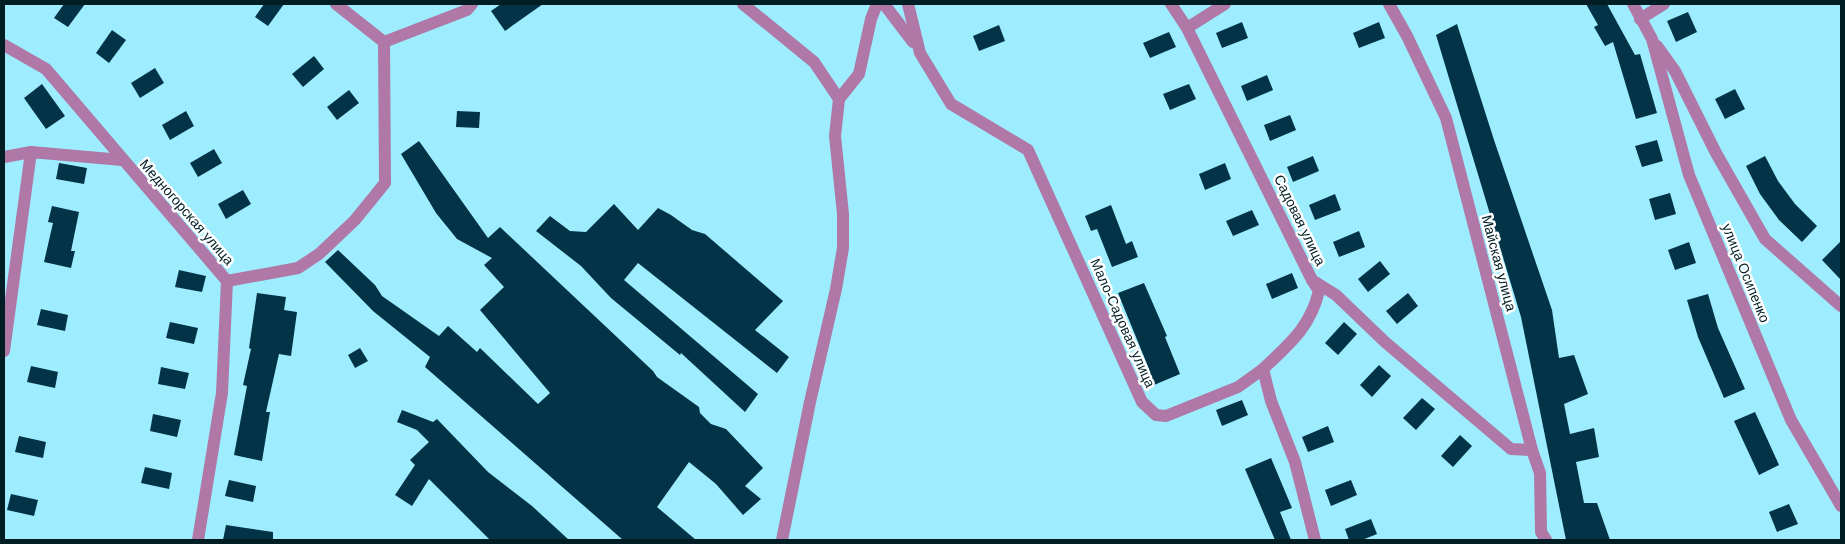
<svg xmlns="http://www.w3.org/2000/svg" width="1845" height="544" font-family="Arial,sans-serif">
	<rect width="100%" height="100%" fill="#9eedfe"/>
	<g fill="#033347">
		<polygon points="64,4 85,4 68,27 54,18"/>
		<polygon points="264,4 284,4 268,26 255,17"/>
		<polygon points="501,4 543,4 505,31 491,11"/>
		<polygon points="1586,4 1607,4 1635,55 1640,54 1657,113 1636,119 1613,42 1605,46 1594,27 1598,25"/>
		<polygon points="1688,12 1697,32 1676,42 1667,21"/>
		<polygon points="1242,22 1248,38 1222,48 1216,33"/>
		<polygon points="1379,22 1385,38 1359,48 1353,33"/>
		<polygon points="1457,24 1494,140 1552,310 1559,358 1574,355 1588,394 1564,404 1570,434 1594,428 1599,457 1576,462 1584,503 1597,503 1610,540 1566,540 1521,317 1436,35"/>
		<polygon points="999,25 1005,41 979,51 973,36"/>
		<polygon points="112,30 126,40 109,63 96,53"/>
		<polygon points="1169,32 1176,47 1150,58 1143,43"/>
		<polygon points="314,56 324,69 303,87 292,74"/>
		<polygon points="155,68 164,83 140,98 131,83"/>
		<polygon points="1267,75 1273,90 1247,101 1241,86"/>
		<polygon points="42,84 65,116 46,129 24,98"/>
		<polygon points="1189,84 1196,99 1170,110 1163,94"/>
		<polygon points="1735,89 1745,109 1725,119 1715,99"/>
		<polygon points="349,90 359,103 337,120 327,107"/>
		<polygon points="186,111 194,126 170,140 162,125"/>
		<polygon points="457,111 480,112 479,128 456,127"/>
		<polygon points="1290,115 1296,130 1270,141 1264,125"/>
		<polygon points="1657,140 1663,161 1642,167 1635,146"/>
		<polygon points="419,141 488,238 500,227 653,371 657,377 699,407 700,413 711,424 726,429 763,468 745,486 761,499 743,515 716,484 689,462 657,507 696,540 623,540 425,367 430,357 373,311 325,262 338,250 375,285 382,296 439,336 448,326 477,352 480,348 538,404 550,393 480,310 504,287 484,265 492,258 457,239 436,213 401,154"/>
		<polygon points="214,149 222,163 198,177 190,163"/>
		<polygon points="1313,156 1319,171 1293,182 1287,167"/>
		<polygon points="1765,156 1778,181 1795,204 1817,226 1802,242 1779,220 1760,194 1746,166"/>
		<polygon points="59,163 87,168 84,184 56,179"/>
		<polygon points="1225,163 1231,179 1205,190 1199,174"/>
		<polygon points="243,190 251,204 226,219 218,204"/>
		<polygon points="1670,193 1676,214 1655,220 1649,199"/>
		<polygon points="1335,194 1341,210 1315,220 1309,205"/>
		<polygon points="614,204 638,230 658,208 671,215 692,230 705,234 783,301 755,330 789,357 777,373 638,263 624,280 758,394 745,412 681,353 680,355 611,298 581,266 536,231 550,216 570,231 586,232"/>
		<polygon points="1111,205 1126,244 1132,241 1138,257 1112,267 1097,229 1091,231 1085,216"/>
		<polygon points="52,206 79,212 71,251 75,251 71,268 44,262 53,223 48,222"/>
		<polygon points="1252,210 1259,225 1233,236 1226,221"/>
		<polygon points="1359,231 1365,247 1339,257 1333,242"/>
		<polygon points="1841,241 1841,280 1822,260"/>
		<polygon points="1689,242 1696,263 1675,270 1668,250"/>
		<polygon points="1380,261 1390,274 1368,292 1358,279"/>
		<polygon points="179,270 206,276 202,292 175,287"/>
		<polygon points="1292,273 1298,288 1272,299 1266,284"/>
		<polygon points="1144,283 1167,336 1165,337 1180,374 1154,385 1148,370 1149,369 1118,293"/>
		<polygon points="257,293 286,297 284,310 297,312 291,356 279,354 266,412 270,412 262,461 234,455 247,386 243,385 251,349 249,348"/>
		<polygon points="1408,293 1418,306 1397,324 1386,311"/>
		<polygon points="1708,294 1718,328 1745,389 1724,398 1698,337 1687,300"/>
		<polygon points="41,309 68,315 65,331 37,325"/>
		<polygon points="170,322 198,328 194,344 166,338"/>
		<polygon points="1344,322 1357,334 1338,355 1325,343"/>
		<polygon points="360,348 368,361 355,368 348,355"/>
		<polygon points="1379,365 1391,376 1372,397 1360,385"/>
		<polygon points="31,366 58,372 55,388 27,382"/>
		<polygon points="161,367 189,373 185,389 158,384"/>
		<polygon points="1422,398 1435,409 1416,430 1403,418"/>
		<polygon points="1242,400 1248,415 1222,426 1216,410"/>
		<polygon points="402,410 433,422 437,419 488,472 532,506 569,540 490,540 429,479 412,506 395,495 415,465 410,460 429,442 417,430 397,422"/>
		<polygon points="1755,412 1779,465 1759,475 1734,421"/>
		<polygon points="153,414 181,420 177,437 150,431"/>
		<polygon points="1328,426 1334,442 1308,452 1302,437"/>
		<polygon points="1460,435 1472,446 1453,467 1441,456"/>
		<polygon points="19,436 46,442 43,458 15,452"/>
		<polygon points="1271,458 1292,508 1280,512 1291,540 1275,540 1245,469"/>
		<polygon points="145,467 172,473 169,489 141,483"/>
		<polygon points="229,480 256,486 253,502 225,496"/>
		<polygon points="1351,480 1357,495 1331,506 1325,490"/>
		<polygon points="11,494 38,500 34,516 7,510"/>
		<polygon points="1789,504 1798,524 1777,532 1769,512"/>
		<polygon points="1371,519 1377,534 1362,540 1349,540 1345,529"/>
		<polygon points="226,525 273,532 273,540 223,540"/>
	</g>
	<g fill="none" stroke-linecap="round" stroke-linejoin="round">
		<g stroke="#af78a6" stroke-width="12">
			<polyline points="336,4 384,42"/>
			<polyline points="743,4 814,62 839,99"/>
			<polyline points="884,4 913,42"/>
			<polyline points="908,4 920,53 951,104 1028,150 1142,402 1156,415 1166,416 1238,387 1263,369 1271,401 1295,462 1315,540"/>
			<polyline points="1171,4 1187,28 1312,280 1336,295 1385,342 1511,449 1532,450"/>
			<polyline points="1389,4 1407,36 1446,118 1532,450 1540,473 1541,532 1546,540"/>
			<polyline points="1633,4 1652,39 1689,175 1791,420 1841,506"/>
			<polyline points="1640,19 1664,4"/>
			<polyline points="1187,28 1225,4"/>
			<polyline points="384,42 467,10 472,4"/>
			<polyline points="4,45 46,69 227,281 222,393 198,540"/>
			<polyline points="1657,46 1675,71 1716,153 1765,239 1841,306"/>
			<polyline points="4,157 31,152"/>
			<polyline points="227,281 298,268 319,254 355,220 385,183 384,42"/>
			<polyline points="4,351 31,152 122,160"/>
			<path d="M 1263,369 C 1289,344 1310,328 1319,291 L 1312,280"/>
			<polyline points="782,540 810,402 836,289 843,248 843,214 835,136 839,99 859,74 871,19 877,4"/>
		</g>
	</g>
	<g text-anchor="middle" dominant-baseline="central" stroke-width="5" stroke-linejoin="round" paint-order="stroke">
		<g font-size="14" fill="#001e24" stroke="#fff">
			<text transform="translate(187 212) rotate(49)">Медногорская улица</text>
			<text transform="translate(1300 220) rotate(64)">Садовая улица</text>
			<text transform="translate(1499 263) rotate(75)">Майская улица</text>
			<text transform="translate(1746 273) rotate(68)">улица Осипенко</text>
			<text transform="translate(1123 323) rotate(66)">Мало-Садовая улица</text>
		</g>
	</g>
	<rect width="1845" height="544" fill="none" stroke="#001e24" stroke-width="10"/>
</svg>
